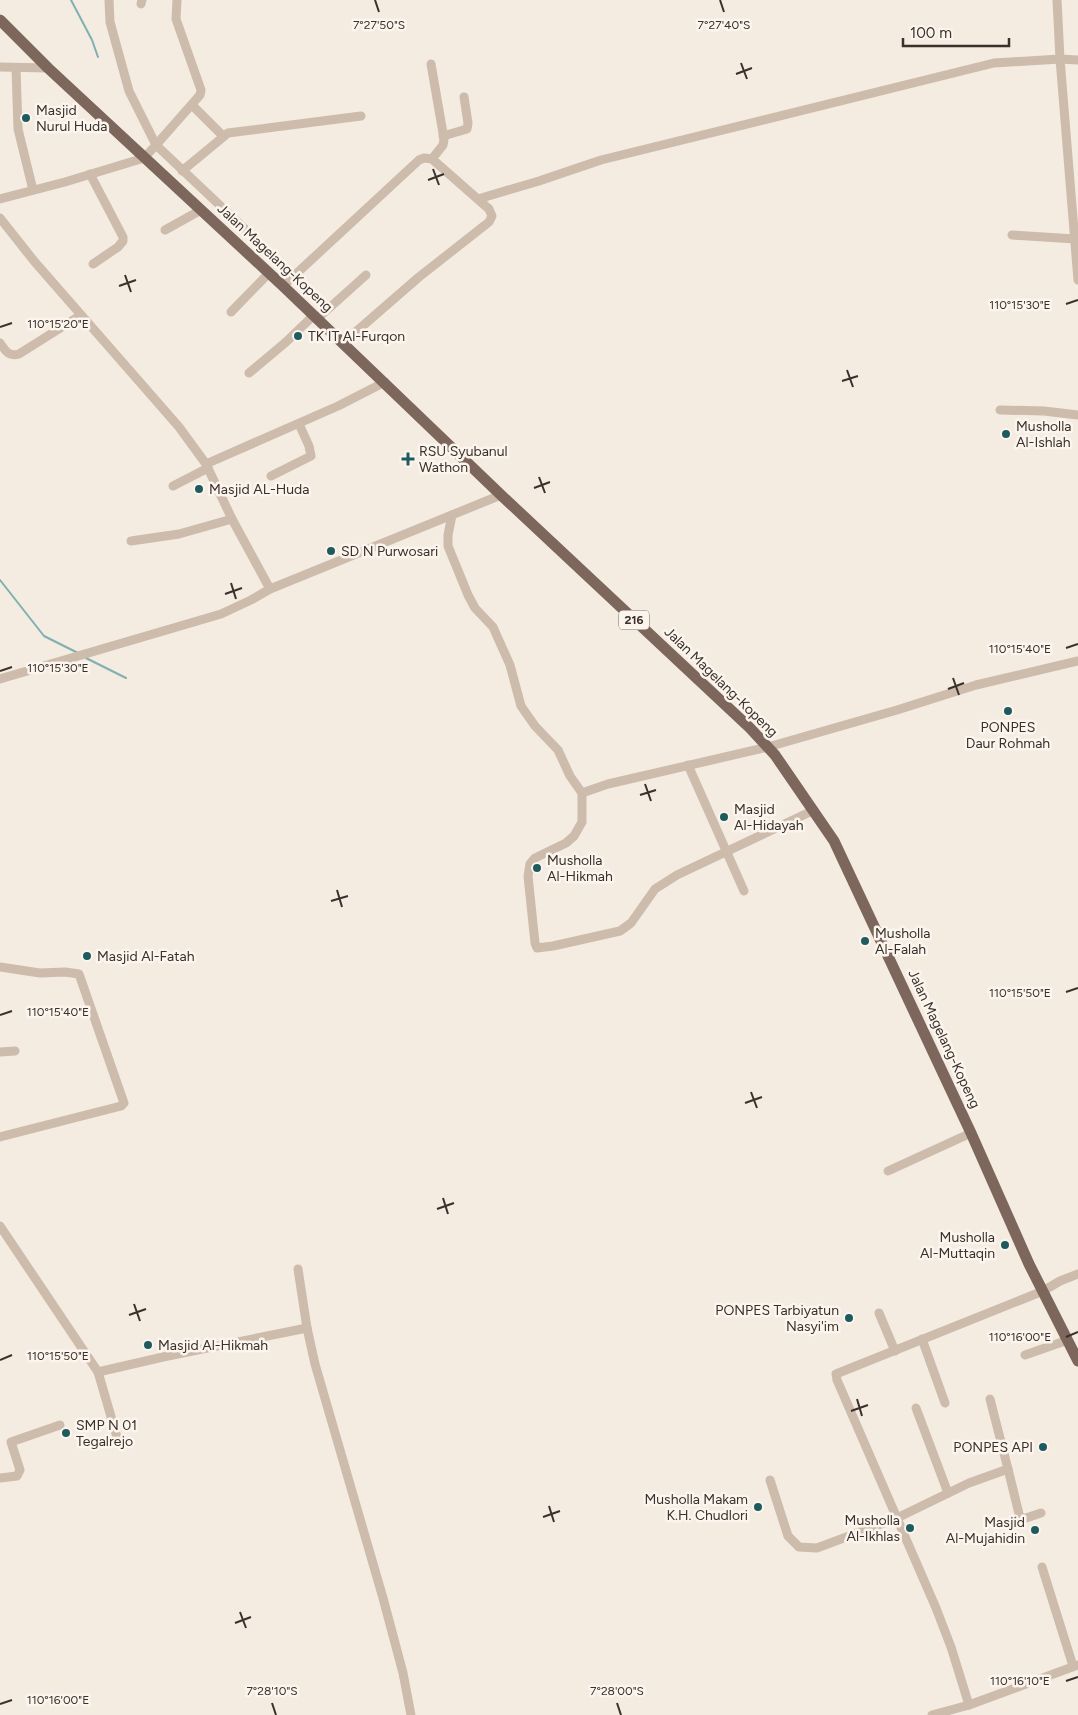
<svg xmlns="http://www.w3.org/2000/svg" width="1078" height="1715" font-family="Figtree,sans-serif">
	<rect width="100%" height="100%" fill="#f4ebe1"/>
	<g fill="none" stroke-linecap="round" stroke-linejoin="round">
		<g stroke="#7fb0b2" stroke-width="2">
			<polyline points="71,0 92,40 98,57"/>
			<polyline points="0,580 44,636 78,653"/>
			<polyline points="86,658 126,678"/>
		</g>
		<g stroke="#cdbbac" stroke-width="9">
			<polyline points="177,0 176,19 201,90 200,95 156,145 246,230"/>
			<polyline points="1057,0 1060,59 1078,280"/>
			<polyline points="141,4 142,0"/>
			<polyline points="431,64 444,139 443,145 432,159"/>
			<polyline points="0,67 48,68"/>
			<polyline points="16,68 18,129 33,190"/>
			<polyline points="192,105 223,136"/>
			<polyline points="443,136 467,129 468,123 464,97"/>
			<polyline points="182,171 228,133 361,116"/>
			<polyline points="90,174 123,237 123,241 118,247 93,264"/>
			<polyline points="0,199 65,182 144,158 156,145 129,91 110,22 109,0"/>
			<polyline points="478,199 539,181 601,160 994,63 1060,59 1078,60"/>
			<polyline points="0,218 34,261 179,427 206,464 232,519 270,589 501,495"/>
			<polyline points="165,230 201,210"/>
			<polyline points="1012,235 1075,239"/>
			<polyline points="283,286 419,160 424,158 432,159 489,209 492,216 489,222 419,277 343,343"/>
			<polyline points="231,312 269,273"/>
			<polyline points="317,319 366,275"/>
			<path d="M 0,343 C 5,350 8,357 19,354 L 81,315"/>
			<polyline points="249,373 286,342 314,315"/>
			<polyline points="1000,410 1044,411 1078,415"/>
			<polyline points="206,464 338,406 385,382"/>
			<polyline points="271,476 311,456 309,446 299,424"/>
			<polyline points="173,486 208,468"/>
			<polyline points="452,515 448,535 448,546 468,595 475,608 493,627 497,636 510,665 521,706 535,726 558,750 570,776 582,793 582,822 574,836 566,843 535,858 530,864 528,876 535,943 537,948 553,946 620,931 631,923 655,889 677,875 814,810"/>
			<polyline points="131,541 179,534 232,519"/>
			<polyline points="0,679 221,614 251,600 270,589"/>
			<polyline points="688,765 744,891"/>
			<polyline points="582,793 608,784 768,747 897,710 976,685 1078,661"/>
			<polyline points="0,967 40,973 65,972 79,974 124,1103 121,1106 0,1137"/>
			<polyline points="0,1052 15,1051"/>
			<polyline points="888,1171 971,1133"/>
			<polyline points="0,1226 98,1372 163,1357 307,1328"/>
			<polyline points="298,1269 307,1328 315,1364 383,1598 403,1673 411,1715"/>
			<polyline points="879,1313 895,1351"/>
			<polyline points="922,1339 945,1403"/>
			<polyline points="1025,1355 1068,1340"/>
			<polyline points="98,1372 119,1444"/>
			<polyline points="916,1408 948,1493"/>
			<polyline points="1008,1469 1020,1518 1026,1518 1041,1513"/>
			<polyline points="0,1478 17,1476 20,1470 11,1442 60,1425"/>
			<polyline points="770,1480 788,1536 799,1547 817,1548 897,1518 969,1483 1008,1469 990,1399"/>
			<polyline points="1042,1567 1073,1666"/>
			<polyline points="969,1705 951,1647 936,1608 837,1380 836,1374 1043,1291 1060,1281 1078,1274"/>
			<polyline points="932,1715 969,1705 1078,1665"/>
		</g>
		<polyline stroke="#7d675c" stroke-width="11" points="0,20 48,68 283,286 501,495 750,728 775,755 834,841 971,1133 1029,1264 1078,1361"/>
	</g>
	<path fill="none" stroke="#3b302b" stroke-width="2" d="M 375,0 L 379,12M 720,0 L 724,12M 741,63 L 747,79M 736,74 L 752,68M 433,169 L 439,185M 428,180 L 444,174M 125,275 L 131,292M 119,286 L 136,280M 1066,304 L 1078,300M 0,327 L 12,323M 847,370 L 853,387M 842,381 L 858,376M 539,477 L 545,493M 534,488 L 550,482M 231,583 L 236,599M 225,594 L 242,588M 1066,648 L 1078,644M 0,671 L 12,667M 953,678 L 959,695M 948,689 L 964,683M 645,784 L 651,801M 640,795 L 656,790M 337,890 L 342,907M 331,901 L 348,896M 1066,992 L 1078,988M 0,1015 L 12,1011M 751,1092 L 757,1108M 745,1103 L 762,1097M 443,1198 L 448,1214M 437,1209 L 454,1203M 134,1304 L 140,1321M 129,1315 L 146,1309M 1066,1337 L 1078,1332M 0,1360 L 12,1355M 857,1399 L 862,1416M 851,1411 L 868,1405M 549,1506 L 554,1522M 543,1517 L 560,1511M 240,1612 L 246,1628M 235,1623 L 251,1617M 1066,1681 L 1078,1677M 272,1703 L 276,1715M 617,1703 L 621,1715M 0,1704 L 12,1700"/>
	<g fill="#1f5a5e" stroke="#fbf5ee" stroke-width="2">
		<circle cx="26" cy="118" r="5"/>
		<circle cx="298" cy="336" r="5"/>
		<circle cx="1006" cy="434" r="5"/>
		<path d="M405.5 451.5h5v5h5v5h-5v5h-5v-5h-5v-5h5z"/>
		<circle cx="199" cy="489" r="5"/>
		<circle cx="331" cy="551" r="5"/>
		<circle cx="1008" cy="711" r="5"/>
		<circle cx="724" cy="817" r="5"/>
		<circle cx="537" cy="868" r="5"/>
		<circle cx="865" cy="941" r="5"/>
		<circle cx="87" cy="956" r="5"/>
		<circle cx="1005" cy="1245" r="5"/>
		<circle cx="849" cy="1318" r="5"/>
		<circle cx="148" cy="1345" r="5"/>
		<circle cx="66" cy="1433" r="5"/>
		<circle cx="1043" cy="1447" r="5"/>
		<circle cx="758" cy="1507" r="5"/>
		<circle cx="910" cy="1528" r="5"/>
		<circle cx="1035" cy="1530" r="5"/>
	</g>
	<g text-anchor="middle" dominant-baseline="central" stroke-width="5" stroke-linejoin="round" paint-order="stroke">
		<rect fill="#fbf5ee" stroke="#756b66" stroke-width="1" x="619" y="610.5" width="30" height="19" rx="4"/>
		<g font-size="12" font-weight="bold" fill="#3b302b">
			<text x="634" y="620">216</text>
		</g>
		<g font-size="14" fill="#3b302b" stroke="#fbf5ee" text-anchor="start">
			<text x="36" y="110">Masjid<tspan x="36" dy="16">Nurul Huda</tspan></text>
			<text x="308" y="336">TK IT Al-Furqon</text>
			<text x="1016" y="426">Musholla<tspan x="1016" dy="16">Al-Ishlah</tspan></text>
			<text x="419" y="451">RSU Syubanul<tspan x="419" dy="16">Wathon</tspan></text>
			<text x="209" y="489">Masjid AL-Huda</text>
			<text x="341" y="551">SD N Purwosari</text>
			<text x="1008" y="727" text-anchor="middle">PONPES<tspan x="1008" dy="16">Daur Rohmah</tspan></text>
			<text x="734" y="809">Masjid<tspan x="734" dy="16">Al-Hidayah</tspan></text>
			<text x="547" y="860">Musholla<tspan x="547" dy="16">Al-Hikmah</tspan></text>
			<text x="875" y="933">Musholla<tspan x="875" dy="16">Al-Falah</tspan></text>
			<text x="97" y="956">Masjid Al-Fatah</text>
			<text x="995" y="1237" text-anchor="end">Musholla<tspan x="995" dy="16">Al-Muttaqin</tspan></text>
			<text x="839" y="1310" text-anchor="end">PONPES Tarbiyatun<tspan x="839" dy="16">Nasyi'im</tspan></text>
			<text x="158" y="1345">Masjid Al-Hikmah</text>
			<text x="76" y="1425">SMP N 01<tspan x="76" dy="16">Tegalrejo</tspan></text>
			<text x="1033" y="1447" text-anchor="end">PONPES API</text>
			<text x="748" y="1499" text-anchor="end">Musholla Makam<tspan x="748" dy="16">K.H. Chudlori</tspan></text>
			<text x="900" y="1520" text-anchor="end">Musholla<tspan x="900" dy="16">Al-Ikhlas</tspan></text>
			<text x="1025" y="1522" text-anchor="end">Masjid<tspan x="1025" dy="16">Al-Mujahidin</tspan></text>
		</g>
		<g font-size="14" fill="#3b302b" stroke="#fbf5ee">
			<text transform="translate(275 258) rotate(43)">Jalan Magelang-Kopeng</text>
			<text transform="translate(721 682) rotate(44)">Jalan Magelang-Kopeng</text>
			<text transform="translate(944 1039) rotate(65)">Jalan Magelang-Kopeng</text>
		</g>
	</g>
	<g font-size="12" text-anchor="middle" fill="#3b302b" stroke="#fbf5ee" stroke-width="5" stroke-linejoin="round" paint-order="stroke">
		<text x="379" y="29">7°27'50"S</text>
		<text x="724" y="29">7°27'40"S</text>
		<text x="1020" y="309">110°15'30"E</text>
		<text x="58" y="328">110°15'20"E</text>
		<text x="1020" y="653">110°15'40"E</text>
		<text x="58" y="672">110°15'30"E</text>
		<text x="1020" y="997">110°15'50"E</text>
		<text x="58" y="1016">110°15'40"E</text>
		<text x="1020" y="1341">110°16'00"E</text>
		<text x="58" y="1360">110°15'50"E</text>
		<text x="1020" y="1685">110°16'10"E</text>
		<text x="272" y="1695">7°28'10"S</text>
		<text x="617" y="1695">7°28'00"S</text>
		<text x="58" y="1704">110°16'00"E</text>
	</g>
	<path d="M903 38v8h106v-8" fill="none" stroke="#3b302b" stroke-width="2.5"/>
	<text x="910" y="38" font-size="15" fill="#3b302b" stroke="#fbf5ee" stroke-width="4" paint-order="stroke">100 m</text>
</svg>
